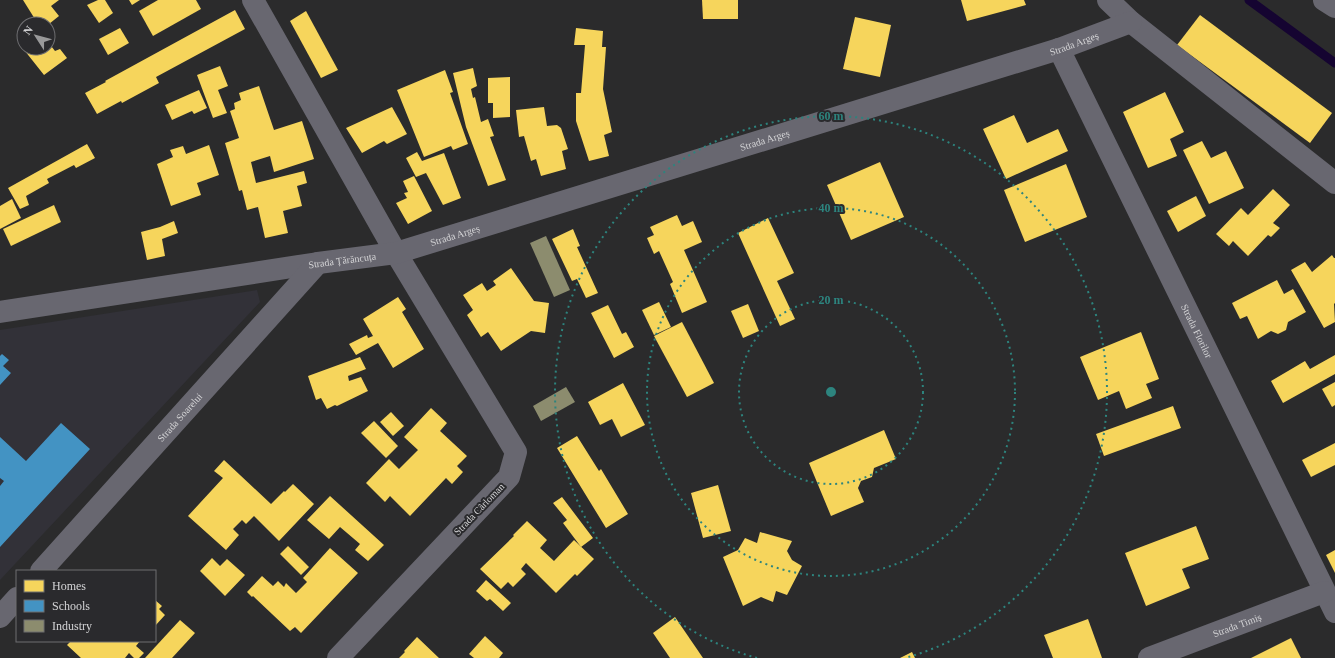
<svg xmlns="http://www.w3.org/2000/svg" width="1335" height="658" font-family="'Times New Roman',serif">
	<rect width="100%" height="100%" fill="#2b2b2c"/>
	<polygon fill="#323138" points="257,290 260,302 0,580 0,330"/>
	<g fill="#f6d55c">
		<polygon points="23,0 59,0 51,6 59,16 49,24 38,24"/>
		<polygon points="98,0 105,0 113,13 99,23 87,5"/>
		<polygon points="129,0 140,0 132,5"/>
		<polygon points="158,0 196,0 201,9 153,36 139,11"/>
		<polygon points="702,0 738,0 738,19 703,19"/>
		<polygon points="961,0 1024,0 1026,5 967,21"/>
		<polygon points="235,10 245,29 156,77 159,83 122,103 121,101 97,114 85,93 106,82 105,81"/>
		<polygon points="306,11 338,70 321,78 290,21"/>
		<polygon points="1200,15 1332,113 1310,143 1177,45"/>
		<polygon points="855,17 891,25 880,77 843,69"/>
		<polygon points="120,28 129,43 108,55 99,39"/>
		<polygon points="576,28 603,31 602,47 606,47 603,89 612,132 604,135 609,156 589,161 576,121 576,93 581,93 585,45 574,45"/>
		<polygon points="48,42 55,51 60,49 67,58 44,75 21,46 24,44 24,48 48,48"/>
		<polygon points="220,66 228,86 218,90 227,113 213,118 197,75"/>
		<polygon points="473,68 477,86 471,89 473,98 475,97 481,122 488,119 494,136 490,137 506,180 488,186 466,127 453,73"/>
		<polygon points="445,70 453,92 450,93 468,144 453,150 451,146 424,157 397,90"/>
		<polygon points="510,77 510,117 493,118 493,103 488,103 488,78"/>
		<polygon points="259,86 274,130 302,121 314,159 274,172 270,156 251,162 256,183 304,171 307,183 297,186 302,206 283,211 288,233 265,238 258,207 247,210 242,190 239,191 225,143 239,138 230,111 235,109 234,103 241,100 239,93"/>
		<polygon points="199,90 207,108 194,114 192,111 172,120 165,105"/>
		<polygon points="1165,92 1184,132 1170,139 1177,156 1148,168 1123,112"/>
		<polygon points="392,107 407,134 387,144 384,141 362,153 346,128"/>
		<polygon points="544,107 547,126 557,125 561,128 568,149 562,151 566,169 541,176 536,159 531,161 524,136 519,137 516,110"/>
		<polygon points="1014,115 1027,143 1058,129 1068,151 1006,179 983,129"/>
		<polygon points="1202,141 1211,158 1226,151 1244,188 1209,204 1183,150"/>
		<polygon points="87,144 95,158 76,168 74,165 47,179 49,183 26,196 29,205 20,209 8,188"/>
		<polygon points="209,145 219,175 197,183 201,195 171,206 157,164 173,157 170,150 183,146 186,154"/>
		<polygon points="417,152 422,161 444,153 461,198 443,205 426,173 416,177 406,158"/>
		<polygon points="880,162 904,217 851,240 827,185"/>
		<polygon points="1066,164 1087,217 1025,242 1004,190"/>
		<polygon points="414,176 432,211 408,224 396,203 407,198 404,193 408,192 403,181"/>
		<polygon points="1273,189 1290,205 1273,223 1280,228 1271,237 1268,235 1248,256 1233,241 1229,246 1216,234 1241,208 1248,215"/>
		<polygon points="1196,196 1206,216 1178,232 1167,211"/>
		<polygon points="12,199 21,218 0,229 0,206"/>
		<polygon points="54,205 61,222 11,246 3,229"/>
		<polygon points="677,215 682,226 693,221 702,242 684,250 707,302 682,313 670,284 673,282 659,251 654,254 647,238 654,235 650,227"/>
		<polygon points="768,218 794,273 777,281 795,319 780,326 738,233"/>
		<polygon points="174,221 178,233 162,239 165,256 147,260 141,232 160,227"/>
		<polygon points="573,229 580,246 577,247 598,293 586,298 577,279 572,281 552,239"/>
		<polygon points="1332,255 1334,258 1335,258 1335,303 1334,304 1335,322 1324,328 1291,270 1305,262 1312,272"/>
		<polygon points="511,268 534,301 549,303 545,333 531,331 501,351 488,332 481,337 467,315 473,310 463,295 482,283 487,291 496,285 493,281"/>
		<polygon points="1277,280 1284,294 1293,289 1306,312 1288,322 1286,330 1278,334 1271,331 1258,339 1247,316 1240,319 1232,303"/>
		<polygon points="398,297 406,309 402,312 424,349 393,368 378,343 356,355 349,344 367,335 368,338 373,336 363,319"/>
		<polygon points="659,302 671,327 654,335 642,310"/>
		<polygon points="748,304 759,331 743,338 731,311"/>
		<polygon points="608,305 622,334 626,332 634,347 614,358 591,313"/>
		<polygon points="682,322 714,383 687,397 654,336"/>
		<polygon points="1141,332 1159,379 1146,384 1152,398 1126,409 1119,391 1098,400 1080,357"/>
		<polygon points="1335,355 1335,374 1283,403 1271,381 1305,361 1310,369"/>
		<polygon points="360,357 366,369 348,376 349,381 361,377 368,391 337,406 335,405 327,409 321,398 316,400 308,376"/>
		<polygon points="1335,382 1335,405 1332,407 1322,389"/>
		<polygon points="623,383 645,425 621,437 612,419 600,425 588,402"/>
		<polygon points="1173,406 1181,428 1104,456 1096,434"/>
		<polygon points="431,408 447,423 440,431 467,456 457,466 463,472 452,484 446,478 410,516 390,496 385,502 366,483 389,459 399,469 418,450 404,437"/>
		<polygon points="391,412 404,426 393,436 380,422"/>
		<polygon points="374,421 398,446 386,458 361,433"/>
		<polygon points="884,430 896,459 874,468 872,477 861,481 858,488 864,502 831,516 809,463"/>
		<polygon points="577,436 599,471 601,469 628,514 606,528 557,448"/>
		<polygon points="1335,443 1335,465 1311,477 1302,460"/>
		<polygon points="224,460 271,504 284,491 285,492 293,484 314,504 279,541 254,516 246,524 242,520 233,529 239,535 226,550 188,516 223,478 214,471"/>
		<polygon points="718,485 731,531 703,538 691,493"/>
		<polygon points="330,496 384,545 368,561 355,550 360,544 340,527 329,539 307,520"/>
		<polygon points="562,497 593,538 581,547 563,523 567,520 553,503"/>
		<polygon points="527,521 547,540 540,548 554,561 574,540 594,559 577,576 575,574 556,593 526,563 521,569 526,574 513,587 508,582 501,589 480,569 514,536 513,535"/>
		<polygon points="1196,526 1209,559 1182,569 1190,588 1146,606 1125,553"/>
		<polygon points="760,532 792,541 787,551 792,560 802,566 787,595 776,591 773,602 761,597 743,606 723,557 738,550 745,538 757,543"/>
		<polygon points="288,546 309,567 301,575 280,554"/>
		<polygon points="330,548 358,573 301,633 295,627 290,631 253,596 252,597 247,592 262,576 273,586 278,581 284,587 286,583 296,593 307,582 303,578"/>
		<polygon points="1335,550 1335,573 1326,555"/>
		<polygon points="212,558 220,566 227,559 245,575 225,596 200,571"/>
		<polygon points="486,580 511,603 503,611 490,599 487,601 476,591"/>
		<polygon points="155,600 162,606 159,609 165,615 155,626"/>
		<polygon points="675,617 703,658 670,658 653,633"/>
		<polygon points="1088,619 1102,658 1053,658 1044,635"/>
		<polygon points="180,620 195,633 172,658 145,658"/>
		<polygon points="485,636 503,653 499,658 474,658 469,654"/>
		<polygon points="417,637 439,658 399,658 405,652 404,651"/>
		<polygon points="1291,638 1301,658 1251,658"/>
		<polygon points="71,641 140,641 136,646 144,653 139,658 134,658 129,653 125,658 81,658 67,645"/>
		<polygon points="912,652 915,658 900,658"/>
	</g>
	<g fill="#4393c3">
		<polygon points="2,354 9,360 3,366 11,373 0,385 0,356"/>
		<polygon points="61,423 90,449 0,547 0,486 4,481 0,478 0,437 26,461"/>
	</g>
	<g fill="#8c8c6e">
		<polygon points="546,236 570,290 554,297 530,243"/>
		<polygon points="566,387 575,402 541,421 533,406"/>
	</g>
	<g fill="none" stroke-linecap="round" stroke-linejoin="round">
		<polyline stroke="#150431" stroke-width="9" points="1249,0 1335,63"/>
		<g stroke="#686770" stroke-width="22">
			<polyline points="253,0 396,253 516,452 509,477 338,658"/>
			<polyline points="1108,0 1131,22 1335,183"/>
			<polyline points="1324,0 1335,7"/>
			<path id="s1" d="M 1059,49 L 1335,612"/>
			<path id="s2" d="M 0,312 L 318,263 L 396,253 L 1059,49 L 1131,22"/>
			<path id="s3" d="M 41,571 L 318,263"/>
			<polyline points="0,617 17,598"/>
			<path id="s4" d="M 1149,658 L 1324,592"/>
		</g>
	</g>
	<g fill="none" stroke="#2d847e" stroke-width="2" stroke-dasharray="2 4">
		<circle cx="831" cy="392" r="92"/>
		<circle cx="831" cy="392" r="184"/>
		<path d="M757 658A276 276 0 1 1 905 658"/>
	</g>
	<g text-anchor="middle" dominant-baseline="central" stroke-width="4" stroke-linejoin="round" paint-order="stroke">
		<g font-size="10" fill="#d4d4d6" stroke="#2a2a2d">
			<text stroke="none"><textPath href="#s2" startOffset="1110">Strada Argeș</textPath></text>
			<text stroke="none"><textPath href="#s2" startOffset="786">Strada Argeș</textPath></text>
			<text stroke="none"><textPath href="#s2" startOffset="462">Strada Argeș</textPath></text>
			<text stroke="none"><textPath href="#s2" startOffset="346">Strada Țărăncuța</textPath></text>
			<text stroke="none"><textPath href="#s1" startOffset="314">Strada Florilor</textPath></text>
			<text stroke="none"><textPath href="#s3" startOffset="207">Strada Soarelui</textPath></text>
			<text transform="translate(479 509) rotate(-46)">Strada Cârloman</text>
			<text stroke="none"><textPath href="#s4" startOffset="94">Strada Timiș</textPath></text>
		</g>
	</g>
	<circle cx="831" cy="392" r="6" fill="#2d847e" stroke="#2a2a2d" stroke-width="2"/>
	<g font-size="12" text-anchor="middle" font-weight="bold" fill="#2d847e" stroke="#2a2a2d" stroke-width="4" stroke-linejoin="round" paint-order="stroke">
		<text x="831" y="120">60 m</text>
		<text x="831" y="212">40 m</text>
		<text x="831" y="304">20 m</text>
	</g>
	<rect x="16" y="570" width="140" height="72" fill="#2a2a2d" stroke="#6e6e71"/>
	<rect x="24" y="580" width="20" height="12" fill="#f6d55c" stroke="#6e6e71"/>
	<text x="52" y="590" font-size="12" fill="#d4d4d6">Homes</text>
	<rect x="24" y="600" width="20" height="12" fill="#4393c3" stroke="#6e6e71"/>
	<text x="52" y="610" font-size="12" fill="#d4d4d6">Schools</text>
	<rect x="24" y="620" width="20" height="12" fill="#8c8c6e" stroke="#6e6e71"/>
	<text x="52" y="630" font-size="12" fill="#d4d4d6">Industry</text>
	<g transform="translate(36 36) rotate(306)"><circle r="19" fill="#2a2a2d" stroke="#6e6e71"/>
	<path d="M0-3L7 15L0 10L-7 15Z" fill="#99999a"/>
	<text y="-6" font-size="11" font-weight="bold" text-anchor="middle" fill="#d4d4d6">N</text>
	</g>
</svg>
